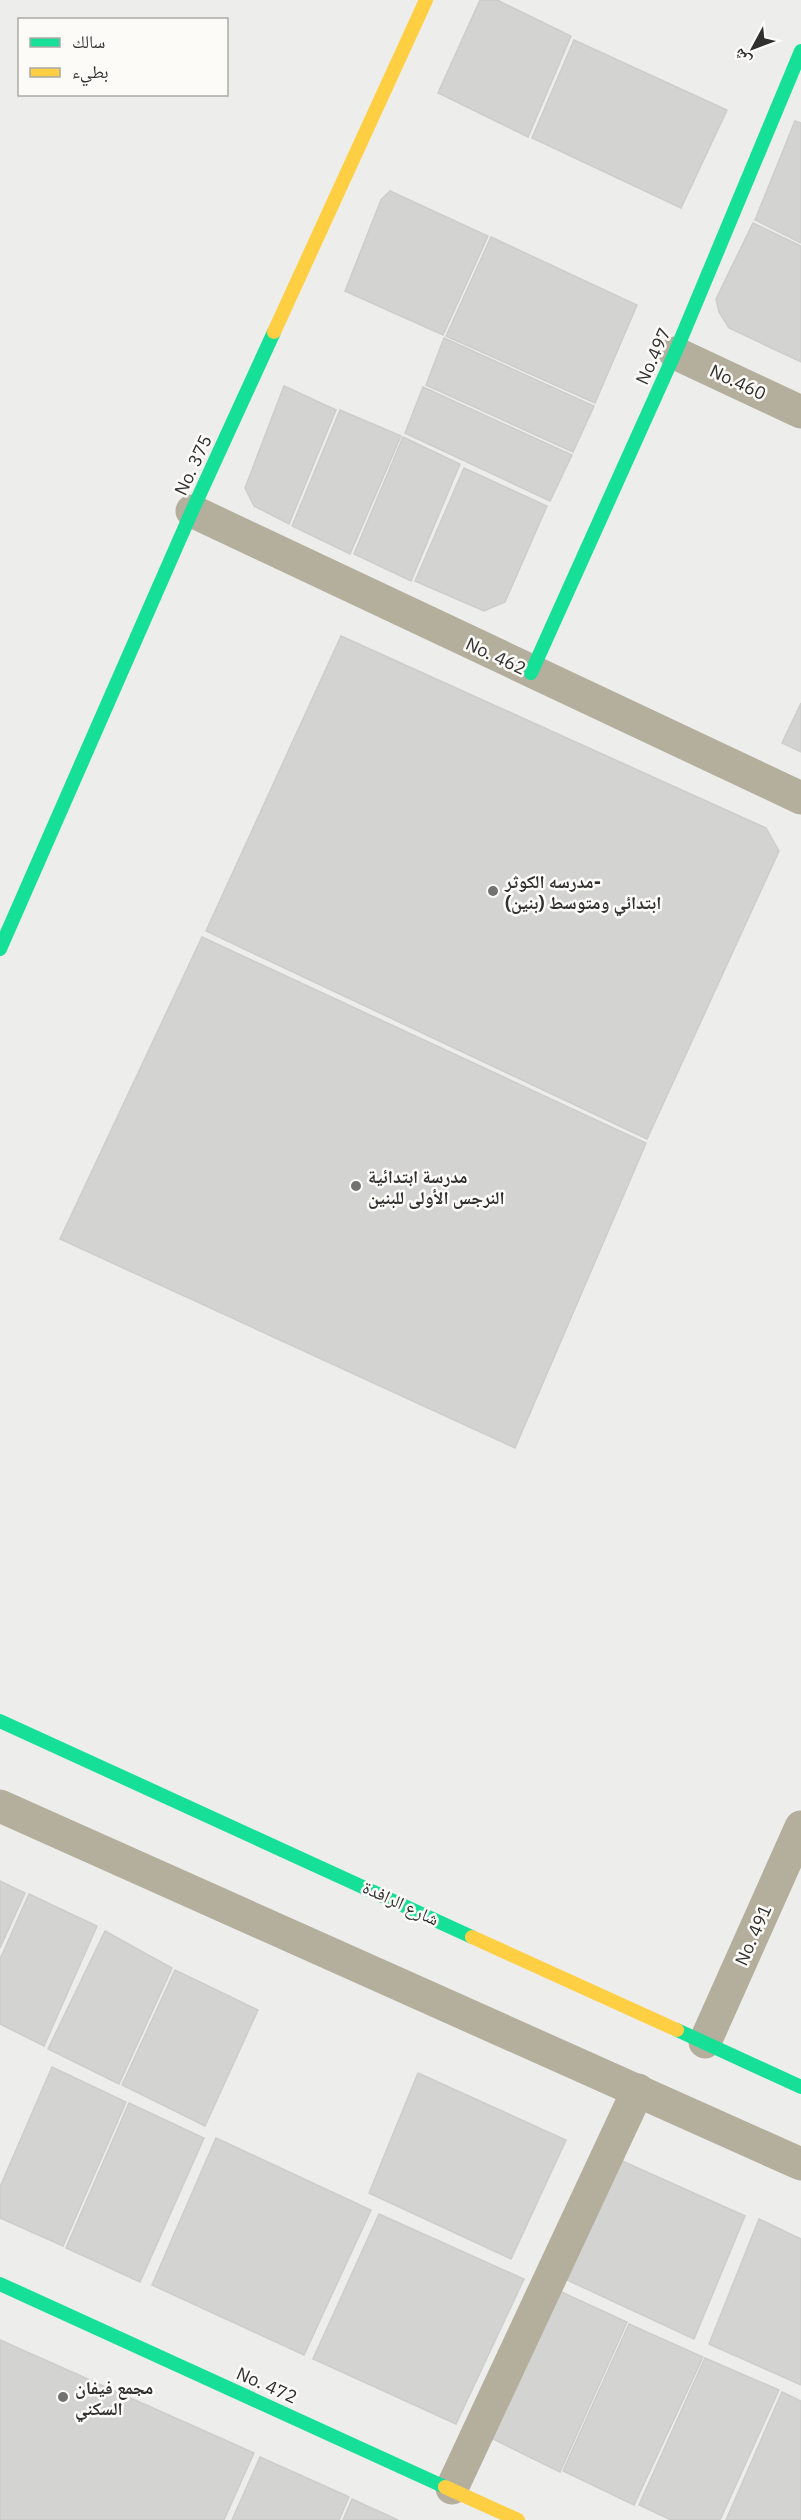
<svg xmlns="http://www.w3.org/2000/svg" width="801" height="2520" font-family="'IBM Plex Sans','Noto Naskh Arabic',sans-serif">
	<rect width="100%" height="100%" fill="#ededeb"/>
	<g fill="#d3d3d2" stroke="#cdcdcc" stroke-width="1.5">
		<polygon points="480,0 497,0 571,36 528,137 438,93"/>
		<polygon points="574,40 727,110 681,208 532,138"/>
		<polygon points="795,121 801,123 801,243 755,220"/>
		<polygon points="390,191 488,236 443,335 345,291 381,200"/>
		<polygon points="753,223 801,246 801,362 729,328 719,312 716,299"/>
		<polygon points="491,237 637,305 595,403 446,336"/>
		<polygon points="444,338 594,406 573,452 426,385"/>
		<polygon points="284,386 336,410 289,524 254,506 245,488"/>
		<polygon points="423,387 572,455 550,501 405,433"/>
		<polygon points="340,410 401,436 350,554 292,526"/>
		<polygon points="403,437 460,464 411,581 354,554"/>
		<polygon points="464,468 547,506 505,602 484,611 415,581"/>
		<polygon points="341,636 766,828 779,851 647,1139 206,931"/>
		<polygon points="801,703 801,752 782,743"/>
		<polygon points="202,937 646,1143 515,1448 60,1239"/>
		<polygon points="0,1881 25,1893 0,1948"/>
		<polygon points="29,1894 97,1926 44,2046 0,2024 0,1959"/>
		<polygon points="105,1931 172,1968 119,2084 48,2049"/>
		<polygon points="175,1970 258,2010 205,2126 122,2085"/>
		<polygon points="52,2067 126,2102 63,2246 0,2218 0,2187"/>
		<polygon points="418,2073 566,2140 511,2259 369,2193"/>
		<polygon points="129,2103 204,2138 140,2282 66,2248"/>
		<polygon points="216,2138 371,2210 304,2355 152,2285"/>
		<polygon points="620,2160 745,2216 694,2339 567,2280"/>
		<polygon points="379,2214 524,2279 456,2424 313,2359"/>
		<polygon points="759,2219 801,2239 801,2385 709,2344"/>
		<polygon points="555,2289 627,2322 560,2472 489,2437"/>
		<polygon points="629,2324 703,2357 634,2505 563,2471"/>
		<polygon points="0,2340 254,2453 224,2520 0,2520"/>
		<polygon points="705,2358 779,2390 720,2520 671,2520 639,2505"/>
		<polygon points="782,2392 801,2401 801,2520 726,2520"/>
		<polygon points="260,2457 349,2497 339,2520 232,2520"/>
		<polygon points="352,2499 398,2520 343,2520"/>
	</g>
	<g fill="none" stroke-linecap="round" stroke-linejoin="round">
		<g stroke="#b4ae9c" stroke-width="33">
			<polyline points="675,353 801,412"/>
			<polyline points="192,511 801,798"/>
			<polyline points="0,1806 801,2164"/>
			<polyline points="705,2042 801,1827"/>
			<polyline points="452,2488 638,2090"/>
		</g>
		<g stroke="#16e098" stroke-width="14">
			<polyline points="531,673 675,353 801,51"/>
			<polyline points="0,949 192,511 274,332"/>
			<polyline points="0,1721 472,1937"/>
			<polyline points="677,2030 801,2087"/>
			<polyline points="0,2284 445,2487"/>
		</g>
		<g stroke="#ffcf43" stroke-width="14">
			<polyline points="274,332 426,0"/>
			<polyline points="472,1937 677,2030"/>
			<polyline points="445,2487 518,2520"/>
		</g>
	</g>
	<g fill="#727271" stroke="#fcfbf7" stroke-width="2">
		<circle cx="493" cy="891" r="6"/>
		<circle cx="356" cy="1186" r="6"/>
		<circle cx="63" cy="2397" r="6"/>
	</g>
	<g text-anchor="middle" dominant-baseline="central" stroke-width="5" stroke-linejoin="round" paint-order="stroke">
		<g font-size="18" fill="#30302f" stroke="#fcfbf7">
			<text transform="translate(653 356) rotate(-66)">No.497</text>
			<text transform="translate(738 382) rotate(25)">No.460</text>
			<text transform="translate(193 465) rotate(-65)">No. 375</text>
			<text transform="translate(496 656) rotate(25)">No. 462</text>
			<text transform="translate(401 1903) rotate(25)">شارع الرافدة</text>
			<text transform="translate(753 1935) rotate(-66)">No. 491</text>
			<text transform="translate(267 2385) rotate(24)">No. 472</text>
		</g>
		<g font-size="18" font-weight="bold" fill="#30302f" stroke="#fcfbf7" text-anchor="start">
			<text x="505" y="881">مدرسه الكوثر-<tspan x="505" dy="21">ابتدائي ومتوسط (بنين)</tspan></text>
			<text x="368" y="1176">مدرسة ابتدائية<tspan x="368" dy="21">النرجس الأولى للبنين</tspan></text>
			<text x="75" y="2387">مجمع فيفان<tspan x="75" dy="21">السكني</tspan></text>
		</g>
	</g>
	<rect x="18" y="18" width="210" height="78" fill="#fcfbf7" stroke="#aaaaa7" stroke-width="1.5"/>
	<rect x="30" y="38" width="30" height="9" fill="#16e098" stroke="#aaaaa7" stroke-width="1.5"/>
	<text x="72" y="48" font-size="18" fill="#30302f">سالك</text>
	<rect x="30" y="68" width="30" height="9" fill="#ffcf43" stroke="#aaaaa7" stroke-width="1.5"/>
	<text x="72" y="78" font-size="18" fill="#30302f">بطيء</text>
	<g transform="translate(753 48) rotate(229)" stroke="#fcfbf7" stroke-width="4.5" paint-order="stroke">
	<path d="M0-4.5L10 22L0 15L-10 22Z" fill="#30302f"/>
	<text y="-9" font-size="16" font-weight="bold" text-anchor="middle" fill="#30302f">ش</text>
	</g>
</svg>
